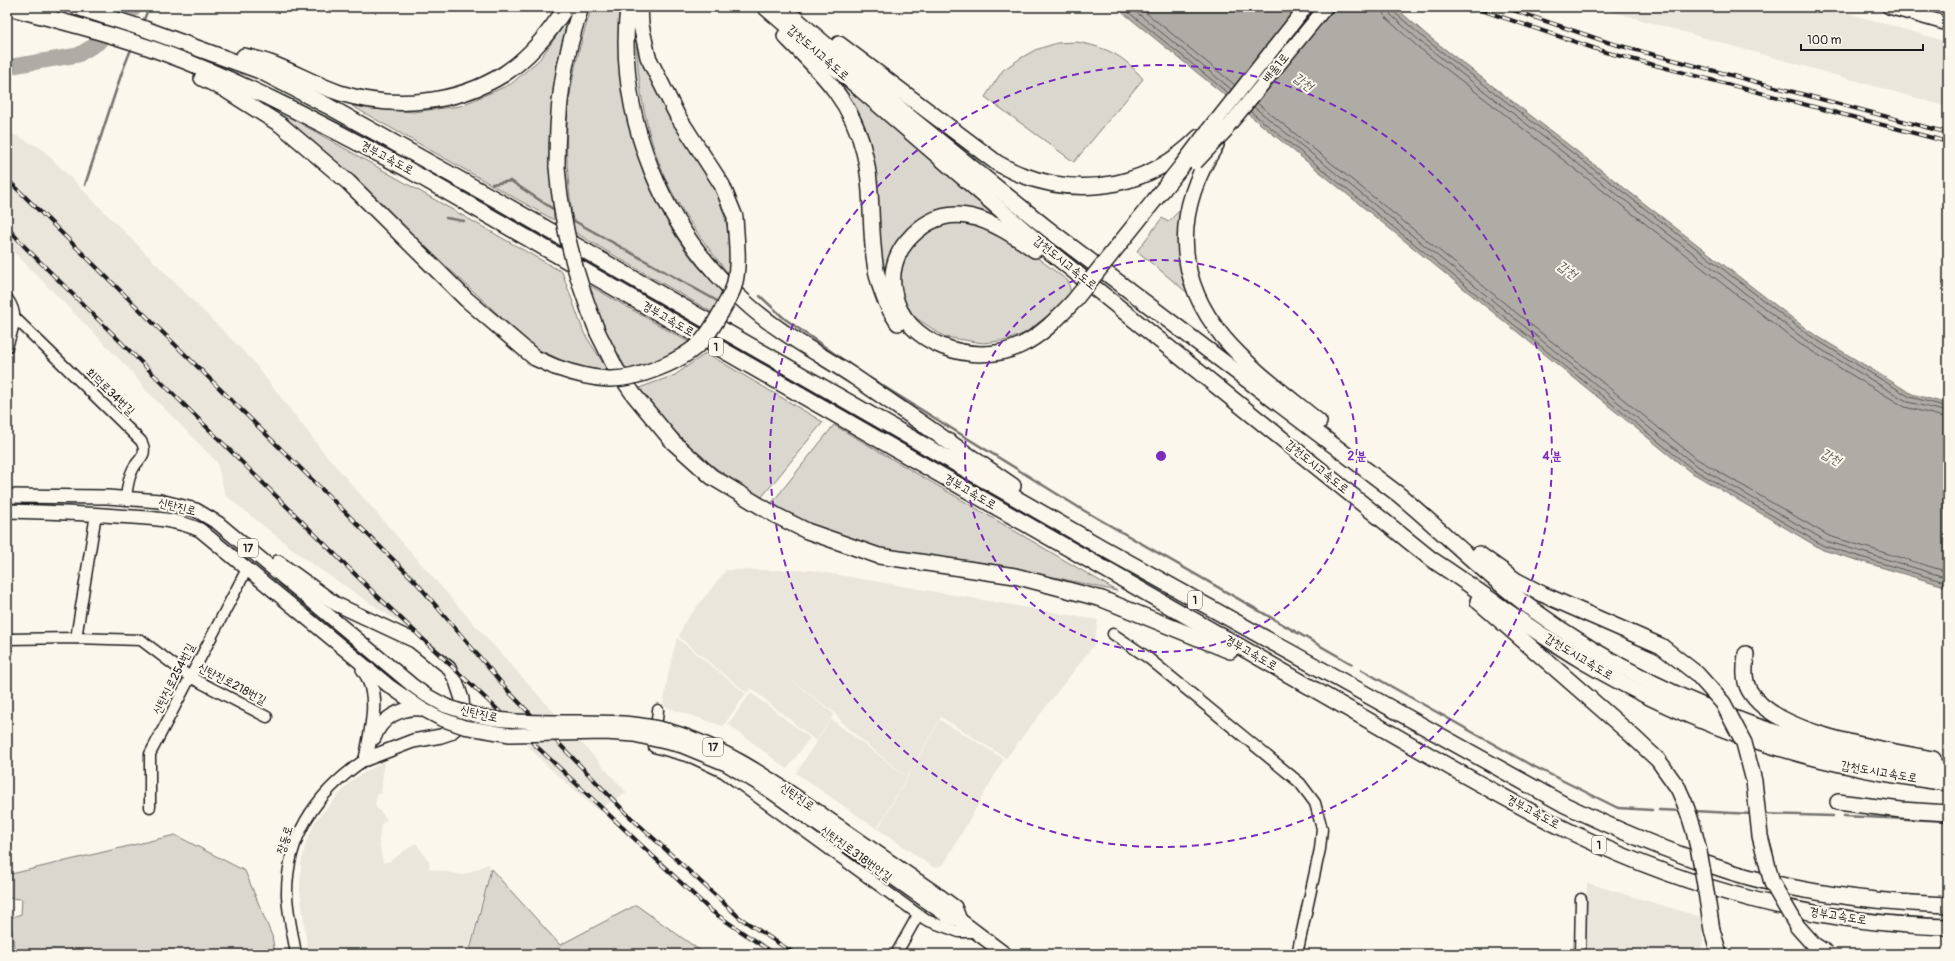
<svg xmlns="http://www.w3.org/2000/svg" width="1955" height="961" font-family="Pangolin,'Poor Story',sans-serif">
	<rect width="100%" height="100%" fill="#fbf7ec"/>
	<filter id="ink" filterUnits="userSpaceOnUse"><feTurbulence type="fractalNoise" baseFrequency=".025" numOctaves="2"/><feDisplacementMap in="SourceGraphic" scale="8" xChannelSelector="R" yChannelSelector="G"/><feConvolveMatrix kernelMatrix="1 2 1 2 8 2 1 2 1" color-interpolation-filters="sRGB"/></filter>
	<g filter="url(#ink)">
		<g fill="#eae6dc">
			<polygon points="1596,7 1827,7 1948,42 1948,107"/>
			<polygon points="7,131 41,148 251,359 325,454 466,615 627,793 597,810 545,764 456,671 409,629 309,562 225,495 217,462 145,389 131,371 7,245"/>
			<polygon points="726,570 810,570 1098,620 1094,645 1006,758 941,717 907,777 845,726 835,713 789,678 834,714 816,741 751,688 747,693 679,637 684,623"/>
			<polygon points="677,638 746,694 723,726 663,706 669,670"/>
			<polygon points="751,693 810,738 787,769 728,724"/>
			<polygon points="831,719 907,777 877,829 796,773"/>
			<polygon points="940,720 1004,759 944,864 934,868 878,829"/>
			<polygon points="384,761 381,794 377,794 375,806 387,819 381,824 379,841 383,863 390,861 416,843 429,862 430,869 463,875 488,864 490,869 467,954 308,954 300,890 301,864 306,843 316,820 352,780"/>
			<polygon points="1587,883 1701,917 1703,940 1700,954 1585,954"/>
		</g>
		<g fill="#dad7ce" stroke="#7b7a75">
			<path d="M 592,7 L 622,7 C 609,88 638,180 683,247 C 694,264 711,280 725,295 L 717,315 L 574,232 C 570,197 565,162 567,126 C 569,86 579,45 592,7 Z"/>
			<polygon points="572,14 550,159 554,220 352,106 413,112 460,106 511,84 540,59"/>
			<path d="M 636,30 L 720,200 L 730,237 L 730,276 C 709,249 687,221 671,190 C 646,140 637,86 636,30 Z"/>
			<path d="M 1077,42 C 1108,48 1123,55 1143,79 L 1074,162 L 985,97 L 1003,70 L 1021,58 L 1035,50 L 1057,43 Z"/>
			<polygon points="831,73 1001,222 930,219 891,277 882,277 855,110"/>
			<polygon points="269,108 284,114 562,272 584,333 608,371 574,366 533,347 308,137"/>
			<polygon points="1184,206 1190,295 1137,251 1162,218 1168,222"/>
			<polygon points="965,219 1014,240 1068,281 1071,294 1052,312 1025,333 1008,340 983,343 945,337 913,316 899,291 899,263 912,239 938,223"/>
			<polygon points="587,284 690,343 671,357 628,372 604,330"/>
			<polygon points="706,353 823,422 761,498 705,461 662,418 639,388 675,375"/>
			<polygon points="834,425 1117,591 999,565 881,549 836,535 787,515 771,504"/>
			<polygon points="175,835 245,871 272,936 275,954 15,954 10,918 21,914 22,899 7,898 7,875"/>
			<polygon points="491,869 560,945 636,905 705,954 469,954"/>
		</g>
		<polygon fill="#afaca5" stroke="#74726e" points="1116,7 1395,7 1428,36 1809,331 1912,394 1948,404 1948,587 1823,550 1689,471"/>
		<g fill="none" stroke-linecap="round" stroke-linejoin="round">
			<g stroke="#575653" stroke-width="1">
				<polyline points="1122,7 1228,93"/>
				<polyline points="1130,7 1231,89"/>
				<polyline points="1139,7 1235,85"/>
				<polyline points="1382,7 1386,18 1418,47 1800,344 1905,407 1948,418"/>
				<polyline points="1388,7 1391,15 1422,43 1804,339 1908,402 1948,412"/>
				<polyline points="1393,7 1394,12 1425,39 1807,334 1910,397 1948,407"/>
				<polyline points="1257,103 1697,459 1829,536 1948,572"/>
				<polyline points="1254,107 1694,464 1826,541 1948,578"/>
				<polyline points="1250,111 1691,468 1824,546 1948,583"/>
			</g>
			<g stroke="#74726e" stroke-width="2.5">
				<polyline points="143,22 149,7"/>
				<polyline points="492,184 511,181 556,211"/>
				<polyline points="85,185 122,72 132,47"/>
				<polyline points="446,218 464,221"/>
				<polyline points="569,218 719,302"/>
				<polyline points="760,296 785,319 862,373"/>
				<polyline points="870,378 1083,510 1352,664"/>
				<polyline points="1362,670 1529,764 1618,808 1652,810"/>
				<polyline points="1659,810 1682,811"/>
				<polyline points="1693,811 1752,814"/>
				<polyline points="1763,814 1833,816"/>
				<polyline points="1844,816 1948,821"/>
			</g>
			<polyline stroke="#afaca5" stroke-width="15" points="7,67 78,55 98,43 136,7"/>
			<g stroke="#1c1c1c" stroke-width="13">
				<g id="minor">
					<path d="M 7,298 C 20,316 13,327 7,347"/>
					<path d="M 7,310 L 141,441 C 149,455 139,458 133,469 C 128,478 127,489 126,498"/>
					<polyline points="1113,634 1147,657 1300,783 1315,803 1322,829 1320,849 1297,954"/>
					<polyline points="76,638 96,514"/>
					<polyline points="7,639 76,638 141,640 190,677 267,717"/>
					<polyline points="658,710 654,747 693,758 723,772 926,920 959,932 976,932"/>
					<polyline points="150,807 150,754 247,569"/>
					<path d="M 296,954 C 293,935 288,915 287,896 C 286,835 318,791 366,759"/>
					<polyline points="896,954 918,915"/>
					<polyline points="1580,954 1581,899"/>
				</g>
			</g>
			<g stroke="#1c1c1c" stroke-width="16">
				<g id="major">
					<polyline points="1889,7 1948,24"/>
					<polyline points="1216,121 1306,7"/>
					<polyline points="1226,129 1326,7"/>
					<polyline points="7,496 107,497 160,501 196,510 218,523 412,685 426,695 446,706"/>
					<path d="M 7,511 C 44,512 80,513 117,516 C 146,518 173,518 200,530 L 389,686 L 422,709 L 441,719"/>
					<polyline points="278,562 336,604 415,641 449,668 456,681 462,699 463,712 457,727 450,733 441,736 413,741 366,759"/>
					<path d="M 363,669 C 382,694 371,731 366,759"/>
					<path d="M 374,738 C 381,718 400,707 422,709"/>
					<polyline points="940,896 955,907 960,920"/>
					<polyline points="933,906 947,916 960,920 1005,954"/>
				</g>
			</g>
			<g stroke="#1c1c1c" stroke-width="18">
				<g id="highway">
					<path d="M 7,7 C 60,21 113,34 164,53 C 249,84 328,127 407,169 L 1441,762 C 1485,787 1529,812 1575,834 C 1691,890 1819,924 1948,927"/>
					<path d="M 77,7 L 145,29 L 260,71 L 328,106 L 495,199 L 1101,547 L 1565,805 C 1613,828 1662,849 1713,866 C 1787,892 1870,902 1948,905"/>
					<path d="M 628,7 C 616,118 663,231 747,304 C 779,333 820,354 856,378 C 908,414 961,450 1013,486"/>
					<polyline points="640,7 641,25 648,57 677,115 722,185 735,217"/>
					<path d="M 765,7 L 1039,243 L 1431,559 C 1482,592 1529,629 1581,660 C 1698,730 1814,766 1948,783"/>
					<path d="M 782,7 L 907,115 L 1048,229 L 1398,494 C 1443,531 1484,574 1532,609 C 1656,700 1796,751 1948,770"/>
					<path d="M 785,36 C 821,72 852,101 864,152 C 879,211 860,269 898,323"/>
					<path d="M 839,44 L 997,163 C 1005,167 1013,172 1022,175 C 1085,199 1152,185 1199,137"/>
					<path d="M 244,56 C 253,58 262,60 270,63 C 294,72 316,85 340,93 C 394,110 456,104 504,74 C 530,57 550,32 566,7"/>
					<polyline points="202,78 224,89 281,125 348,182 466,299 535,358 555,367"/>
					<path d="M 1216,145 C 1175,209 1173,276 1223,337 C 1250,369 1286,395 1319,422"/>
					<path d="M 557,167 C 557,109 562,63 581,7"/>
					<path d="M 1035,250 C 993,221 948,193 907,241 C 895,255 890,274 894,292 C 903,345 975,367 1019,346 C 1041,336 1057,319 1073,302"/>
					<polyline points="598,333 616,369 634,395 673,442 712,477 777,516 807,531 879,556 1015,576 1102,599 1230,651"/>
					<polyline points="1479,554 1517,581 1542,594 1661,646"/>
					<polyline points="1478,601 1628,732 1658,760 1678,788"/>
					<path d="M 1746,654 C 1745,666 1743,679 1749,690 C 1774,735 1886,750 1933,759"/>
					<polyline points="1838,802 1901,810 1948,813"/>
					<polyline points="1712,930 1719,954"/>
				</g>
			</g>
			<use href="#minor" stroke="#fbf7ec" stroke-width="10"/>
			<use href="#major" stroke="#fbf7ec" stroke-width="13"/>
			<use href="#highway" stroke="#fbf7ec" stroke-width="15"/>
			<g stroke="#1c1c1c" stroke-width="4">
				<g id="rail">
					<polyline points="1472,7 1605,52 1948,142"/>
					<polyline points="1504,7 1610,43 1948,133"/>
					<polyline points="7,179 415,581 510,693 626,813 740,918 795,954"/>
					<polyline points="7,227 24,246 373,592 710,910 774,954"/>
				</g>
			</g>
			<use href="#rail" stroke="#fbf7ec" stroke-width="2.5" stroke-dasharray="8" stroke-linecap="butt"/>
			<g stroke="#1c1c1c" stroke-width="16" stroke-linecap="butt">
				<g id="major-bridge">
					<path d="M 446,706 C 461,711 475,716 490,718 C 546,727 603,716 659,728 C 720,742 775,782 826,817 C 864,843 902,870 940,896"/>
					<polyline points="441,719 464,727 510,735 605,733 634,735 682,746 726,764 770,791 933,906"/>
				</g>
			</g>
			<g stroke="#1c1c1c" stroke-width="18" stroke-linecap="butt">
				<g id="highway-bridge">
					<polyline points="1195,162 1226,129"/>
					<path d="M 557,167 C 561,226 576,279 598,333"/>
					<polyline points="1073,302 1181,167 1216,121"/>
					<path d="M 555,367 C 572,373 589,378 608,379 C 636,380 682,362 702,341 C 711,331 718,318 725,305 C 728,299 732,293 734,286 C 740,264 736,239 735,217"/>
					<polyline points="1661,646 1697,674 1723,703 1744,743 1754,781 1760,836 1772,883 1797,926 1814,945 1828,954"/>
					<path d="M 1678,788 C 1700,833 1704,882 1712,930"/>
				</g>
			</g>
			<use href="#major-bridge" stroke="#fbf7ec" stroke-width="13"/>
			<use href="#highway-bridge" stroke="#fbf7ec" stroke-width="15"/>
		</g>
	</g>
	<g fill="none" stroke="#7b2cbf" stroke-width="2" stroke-dasharray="7 5">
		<circle cx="1161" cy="456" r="196"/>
		<circle cx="1161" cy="456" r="391"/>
	</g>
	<g text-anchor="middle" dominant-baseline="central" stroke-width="4" stroke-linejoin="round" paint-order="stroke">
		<g fill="#fbf7ec" stroke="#5f5e5a" stroke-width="1">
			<rect x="709" y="338" width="14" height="18" rx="3"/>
			<rect x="238" y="539" width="20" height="18" rx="3"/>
			<rect x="1188" y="591" width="14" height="18" rx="3"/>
			<rect x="703" y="738" width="20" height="18" rx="3"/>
			<rect x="1592" y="836" width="14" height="18" rx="3"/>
		</g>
		<g font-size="11" font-weight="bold" fill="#1c1c1c">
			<text x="716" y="347">1</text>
			<text x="248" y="548">17</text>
			<text x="1195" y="600">1</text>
			<text x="713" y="747">17</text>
			<text x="1599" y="845">1</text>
		</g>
		<g font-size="12" fill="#1c1c1c" stroke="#fbf7ec">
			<text transform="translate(818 53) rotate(41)">갑천도시고속도로</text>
			<text transform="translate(1276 68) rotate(-51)">배울1로</text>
			<text transform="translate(387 158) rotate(28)">경부고속도로</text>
			<text transform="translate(1065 263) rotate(39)">갑천도시고속도로</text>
			<text transform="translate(668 319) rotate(30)">경부고속도로</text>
			<text transform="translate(110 392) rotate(44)">회덕로34번길</text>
			<text transform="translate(1317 467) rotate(39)">갑천도시고속도로</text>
			<text transform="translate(970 492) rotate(30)">경부고속도로</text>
			<text transform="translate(177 507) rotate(14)">신탄진로</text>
			<text transform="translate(1251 653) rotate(30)">경부고속도로</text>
			<text transform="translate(1579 657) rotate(31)">갑천도시고속도로</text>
			<text transform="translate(174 679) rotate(-63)">신탄진로254번길</text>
			<text transform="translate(232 684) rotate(28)">신탄진로218번길</text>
			<text transform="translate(479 714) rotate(13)">신탄진로</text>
			<text transform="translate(1879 772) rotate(10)">갑천도시고속도로</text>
			<text transform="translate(797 797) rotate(35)">신탄진로</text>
			<text transform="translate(1533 812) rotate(28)">경부고속도로</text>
			<text transform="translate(285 840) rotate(-73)">장동로</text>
			<text transform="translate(856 854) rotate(36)">신탄진로318번안길</text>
			<text transform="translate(1838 916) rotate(9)">경부고속도로</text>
		</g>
		<g font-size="13" font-style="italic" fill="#575653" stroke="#fbf7ec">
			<text transform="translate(1303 82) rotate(36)">갑천</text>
			<text transform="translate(1567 270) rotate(36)">갑천</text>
			<text transform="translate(1831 457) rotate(29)">갑천</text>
		</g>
	</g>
	<circle cx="1161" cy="456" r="6" fill="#7b2cbf" stroke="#fbf7ec" stroke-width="2"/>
	<g font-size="12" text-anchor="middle" font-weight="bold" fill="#7b2cbf" stroke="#fbf7ec" stroke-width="4" stroke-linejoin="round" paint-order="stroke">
		<text x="1357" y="460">2 분</text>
		<text x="1552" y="460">4 분</text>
	</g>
	<rect width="1955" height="961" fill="none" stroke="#fbf7ec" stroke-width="24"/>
	<rect x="12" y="12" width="1931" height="937" fill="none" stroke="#1c1c1c" stroke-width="1.5" filter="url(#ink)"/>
	<path d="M1801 44v6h122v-6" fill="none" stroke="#1c1c1c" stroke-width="2"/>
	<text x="1807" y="44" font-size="12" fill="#1c1c1c" stroke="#fbf7ec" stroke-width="3" paint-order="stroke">100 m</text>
</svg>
